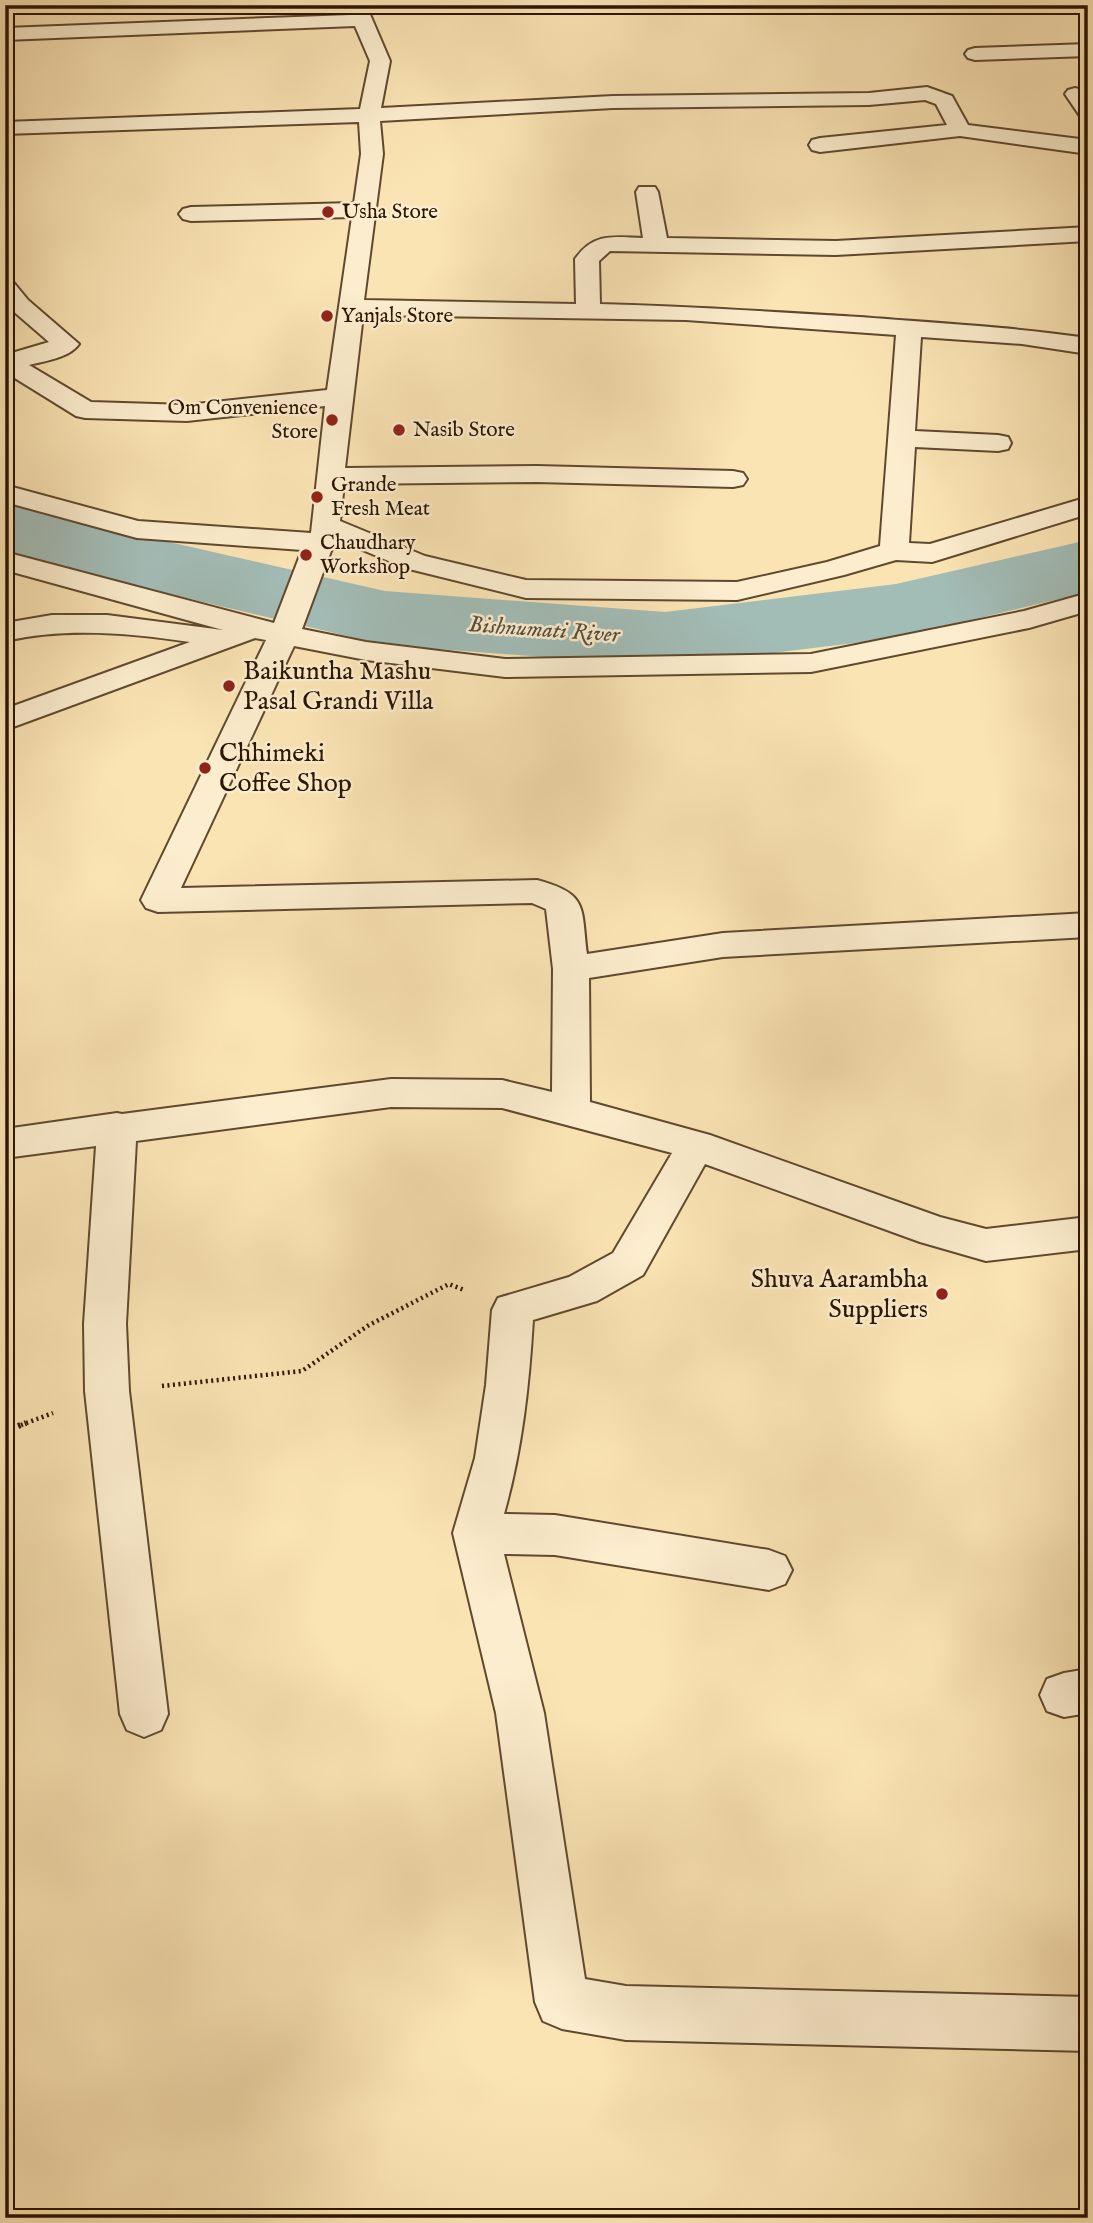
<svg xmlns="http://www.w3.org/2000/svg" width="1093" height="2223" font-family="'IM FELL English',serif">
	<rect width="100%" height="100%" fill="#fbe4b4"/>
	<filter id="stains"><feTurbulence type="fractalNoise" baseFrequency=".00286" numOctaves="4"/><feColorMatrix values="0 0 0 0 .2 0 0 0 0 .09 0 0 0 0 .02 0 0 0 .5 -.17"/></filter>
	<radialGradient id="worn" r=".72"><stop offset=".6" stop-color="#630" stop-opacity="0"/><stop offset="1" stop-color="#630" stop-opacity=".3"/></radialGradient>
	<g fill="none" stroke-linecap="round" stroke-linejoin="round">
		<polygon fill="#a2bcb6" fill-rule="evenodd" points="5,496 35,503 99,526 385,591 665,612 896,584 1088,540 1088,592 896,638 665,666 385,645 42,564 5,550"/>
		<g stroke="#5f492e" stroke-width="4">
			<g id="street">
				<path d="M 346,5 L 366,5 L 390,61 L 381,108 L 613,96 L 869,93 L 927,87 L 952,96 L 968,125 L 1088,140 L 1088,154 L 960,136 L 820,152 L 812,150 L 809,145 L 812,140 L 820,138 L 947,125 L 936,104 L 925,100 L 869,105 L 613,108 L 380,121 L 383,154 L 364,300 L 576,304 L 575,259 C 594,232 614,237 643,238 L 636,192 L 639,187 L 655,187 L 658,192 L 667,238 L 836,241 L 1088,227 L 1088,241 L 836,255 L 610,251 L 599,261 L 600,304 C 687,306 774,312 860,317 C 936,323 1012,327 1088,338 L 1088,354 L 1022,344 L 921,337 L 915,431 L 998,435 L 1008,437 L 1011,443 L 1008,449 L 998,451 L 915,447 L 909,543 L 930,544 L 1088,497 L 1088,514 L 932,562 L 896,560 L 844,575 L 737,600 L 526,598 L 405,568 L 339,540 L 331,551 L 302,629 L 366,642 L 505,659 L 811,654 L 1024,611 L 1088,593 L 1088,611 L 1029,628 L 811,672 L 505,677 L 366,660 L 294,646 L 181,888 L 537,880 C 589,894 581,907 587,954 L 723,933 L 1088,913 L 1088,937 L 723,957 L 589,978 L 590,1102 L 710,1135 L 940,1217 L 986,1229 L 1088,1217 L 1088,1249 L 986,1261 L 920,1242 L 705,1164 L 643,1275 L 597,1301 L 533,1320 C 529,1387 522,1450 504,1514 L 555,1515 L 769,1550 L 785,1556 L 792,1570 L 785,1584 L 769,1590 L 555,1555 L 504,1554 L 544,1713 L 585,1979 L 626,1986 L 1088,1997 L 1088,2051 L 626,2040 L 562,2029 L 543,2021 L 535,2002 L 496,1713 L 453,1533 L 475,1458 L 486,1385 L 492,1310 L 498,1298 L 569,1277 L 613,1253 L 672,1153 L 502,1108 L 391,1107 L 136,1141 L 126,1324 L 129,1391 L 168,1714 L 161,1730 L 144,1737 L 127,1730 L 120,1714 L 85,1391 L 84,1324 L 96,1146 L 5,1158 L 5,1129 L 117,1113 L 122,1114 L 391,1079 L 502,1080 L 552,1092 L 553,969 L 546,909 L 532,903 L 158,912 L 146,908 L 141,900 L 266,640 L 255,638 L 5,730 L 5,709 L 190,642 C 129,633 66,627 5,641 L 5,623 L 52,615 L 107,615 L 223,630 L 5,570 L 5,552 L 274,623 L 302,550 L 137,538 L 5,502 L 5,485 L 138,521 L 311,533 L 325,406 L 187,421 L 85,418 L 76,416 L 5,372 L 5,355 L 49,342 L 5,304 L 5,281 L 14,283 L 28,300 L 79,344 C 69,358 45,361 29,365 L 91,402 L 187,405 L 327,390 L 352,217 L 191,221 L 183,219 L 179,214 L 183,209 L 191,207 L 354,203 L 361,154 L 359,122 L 5,134 L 5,122 L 360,109 L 370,61 L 355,26 L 5,40 L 5,28 L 350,15 ZM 363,315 L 686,320 L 896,335 L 880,546 L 827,562 L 737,582 L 526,580 L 425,556 L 340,521 L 344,484 L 537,482 L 733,487 L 743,485 L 747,479 L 743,473 L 733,471 L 537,466 L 345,468 Z"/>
				<polygon points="1088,44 1088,56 975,60 968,58 965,54 968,50 975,48"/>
				<path d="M 1075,88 C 1091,92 1088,104 1088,117 L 1080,116 L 1065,94 L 1068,90 Z"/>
				<polygon points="1088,1669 1088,1713 1064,1717 1047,1711 1040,1695 1047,1679 1064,1673"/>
			</g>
		</g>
		<g stroke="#2b1501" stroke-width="4.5" stroke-dasharray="2 3.5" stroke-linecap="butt">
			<polyline points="162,1386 302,1371 369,1325 449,1284 464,1290"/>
			<polyline points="21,1425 53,1413"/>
		</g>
		<polyline stroke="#2b1501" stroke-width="6" stroke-dasharray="2.5 4.5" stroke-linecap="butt" points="5,1431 26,1423"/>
		<use href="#street" fill="#fcedce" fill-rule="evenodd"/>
	</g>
	<g fill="#8f2418" stroke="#fcedce" stroke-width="2.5">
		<circle cx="328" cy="212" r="7"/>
		<circle cx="327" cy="316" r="7"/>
		<circle cx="332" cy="420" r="7"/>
		<circle cx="399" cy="430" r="7"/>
		<circle cx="317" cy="497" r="7"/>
		<circle cx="306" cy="555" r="7"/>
		<circle cx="229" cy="686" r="7"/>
		<circle cx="205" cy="768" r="7"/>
		<circle cx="942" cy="1294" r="7"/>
	</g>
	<g text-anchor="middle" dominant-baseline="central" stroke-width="5" stroke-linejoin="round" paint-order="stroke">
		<g font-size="21" fill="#2b1501" stroke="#fcedce" text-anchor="start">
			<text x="342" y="212">Usha Store</text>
			<text x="341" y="316">Yanjals Store</text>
			<text x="318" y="408" text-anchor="end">Om Convenience<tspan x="318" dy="24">Store</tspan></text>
			<text x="413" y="430">Nasib Store</text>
			<text x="331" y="485">Grande<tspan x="331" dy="24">Fresh Meat</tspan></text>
			<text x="320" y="543">Chaudhary<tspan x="320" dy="24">Workshop</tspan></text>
		</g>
		<g font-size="23" font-style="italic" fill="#554f40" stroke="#fcedce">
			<text transform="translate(544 630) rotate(4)">Bishnumati River</text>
		</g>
		<g font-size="26" fill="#2b1501" stroke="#fcedce" text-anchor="start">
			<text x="243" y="671">Baikuntha Mashu<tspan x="243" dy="30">Pasal Grandi Villa</tspan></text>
			<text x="219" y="753">Chhimeki<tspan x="219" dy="30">Coffee Shop</tspan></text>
			<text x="928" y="1279" text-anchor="end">Shuva Aarambha<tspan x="928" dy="30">Suppliers</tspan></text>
		</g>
	</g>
	<rect width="1093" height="2223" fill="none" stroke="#fbe4b4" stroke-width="28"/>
	<rect x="7" y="7" width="1079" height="2209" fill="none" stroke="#2b1501" stroke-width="3.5"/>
	<rect x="14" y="14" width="1065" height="2195" fill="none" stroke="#2b1501" stroke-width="2"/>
	<rect width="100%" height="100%" filter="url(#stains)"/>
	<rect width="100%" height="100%" fill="url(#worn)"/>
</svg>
